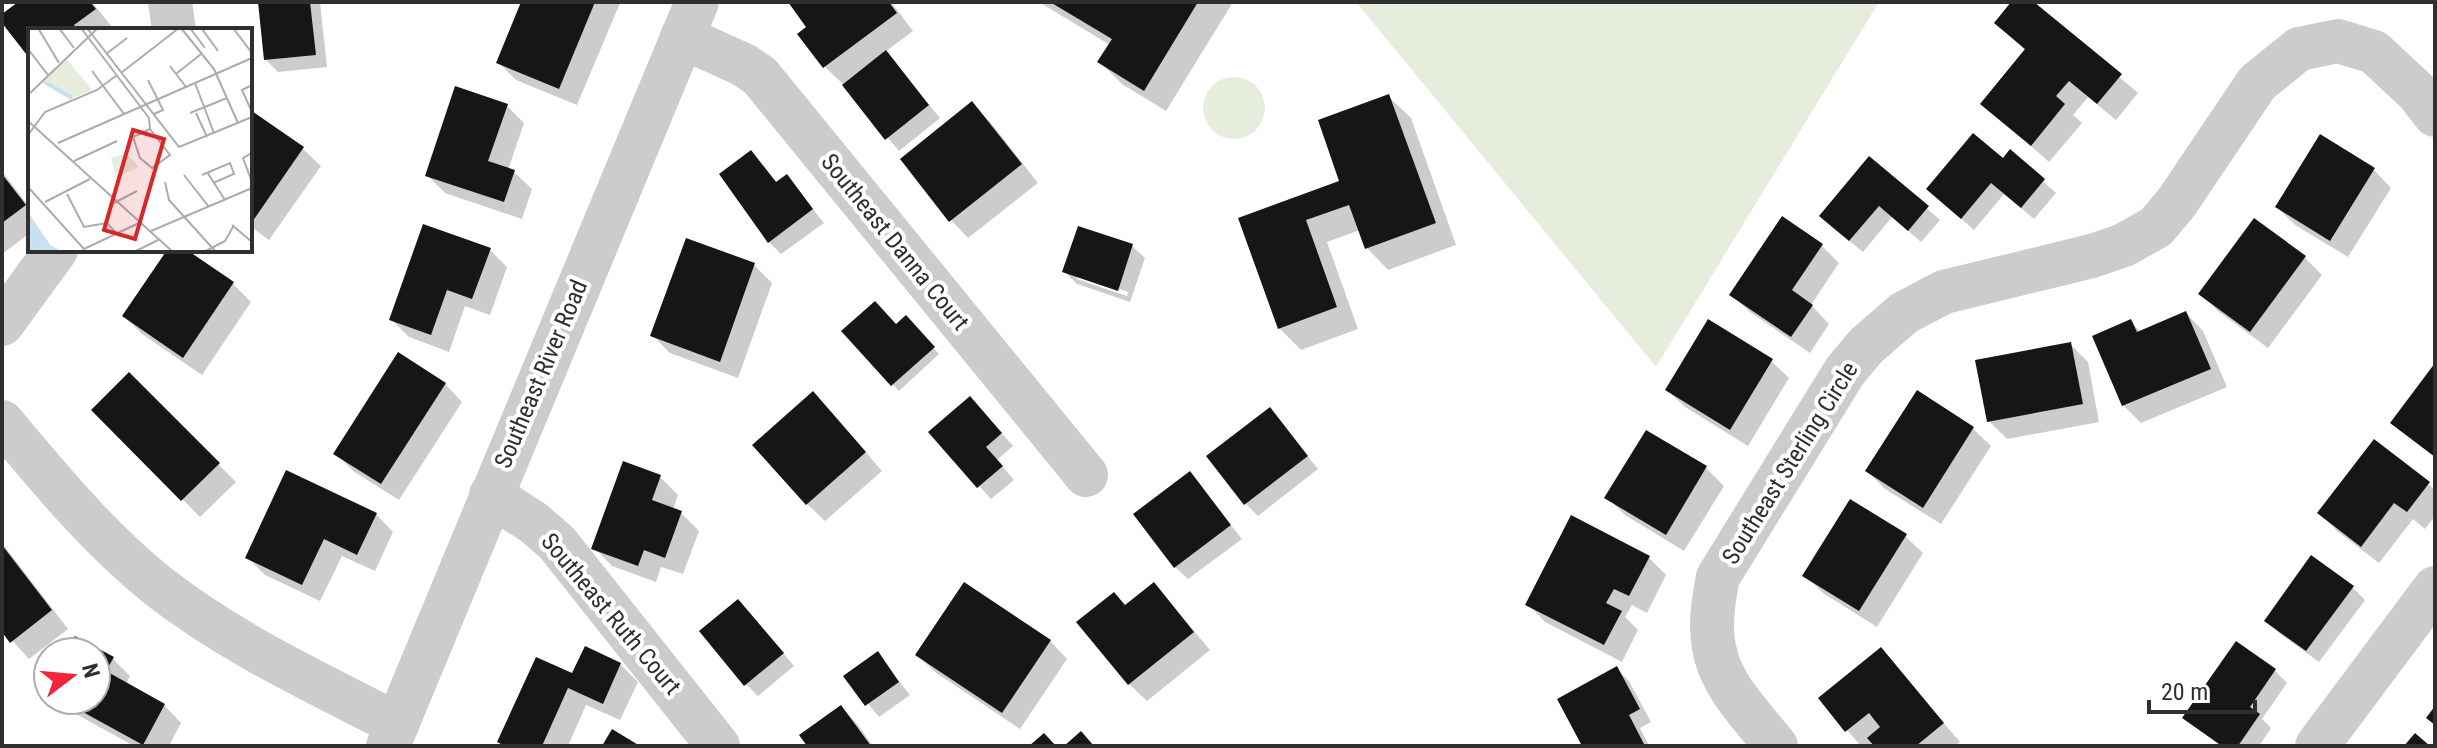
<svg xmlns="http://www.w3.org/2000/svg" width="2437" height="748" font-family="'Roboto Condensed',sans-serif">
	<rect width="100%" height="100%" fill="#fff"/>
	<g fill="#e6eddc">
		<polygon points="1356,2 1879,2 1656,367"/>
		<circle cx="1234" cy="108" r="31"/>
	</g>
	<g fill="#0003" fill-rule="evenodd">
		<polygon points="21,2 92,2 112,27 108,30 30,30 30,56 2,19 2,17"/>
		<polygon points="260,2 320,2 327,67 278,72 266,60"/>
		<polygon points="524,2 620,3 577,105 516,80 498,62"/>
		<polygon points="790,2 891,2 913,31 885,52 940,118 899,151 843,84 825,67 800,34 809,27"/>
		<polygon points="1039,2 1233,2 1166,111 1122,84 1100,62 1110,45"/>
		<polygon points="2014,2 2031,2 2138,93 2116,120 2088,97 2073,115 2082,123 2049,162 1983,104 2026,51 1996,23"/>
		<polygon points="1389,97 1411,118 1456,245 1388,270 1367,248 1360,230 1327,242 1358,329 1301,350 1279,328 1241,219 1342,183"/>
		<polygon points="972,104 990,122 1038,183 968,238 951,220"/>
		<polygon points="507,106 524,123 508,170 514,172 532,189 522,219 445,193 427,175"/>
		<polygon points="253,114 303,149 321,166 269,240 250,226 250,118"/>
		<polygon points="751,152 778,184 787,177 824,223 781,254 769,242 722,174"/>
		<polygon points="2010,152 2056,193 2034,219 2004,194 1974,230 1941,201 2003,160"/>
		<polygon points="1870,159 1940,220 1921,242 1892,217 1863,252 1834,228"/>
		<polygon points="2374,170 2391,188 2348,257 2295,225 2277,207"/>
		<polygon points="2,171 30,208 30,233 2,254"/>
		<polygon points="1821,245 1839,263 1811,305 1829,324 1810,353 1750,312 1732,295"/>
		<path d="M 1132,246 L 1145,258 L 1130,302 L 1077,284 L 1065,272 ZM 1077,275 L 1128,292 L 1127,296 L 1077,279 Z"/>
		<polygon points="489,249 507,267 490,315 465,306 449,352 409,337 391,319"/>
		<polygon points="169,250 183,250 233,284 251,302 202,375 142,334 124,316"/>
		<polygon points="2305,258 2322,275 2268,348 2218,311 2200,293"/>
		<polygon points="754,265 772,283 738,378 670,353 653,336"/>
		<polygon points="2186,313 2203,331 2227,387 2141,423 2123,405 2131,322 2141,332"/>
		<polygon points="905,318 939,354 899,391 844,331 896,326"/>
		<polygon points="2070,344 2088,362 2099,422 2007,439 1989,421"/>
		<polygon points="1771,361 1789,378 1748,446 1685,407 1667,390"/>
		<polygon points="129,375 236,482 200,517 94,410"/>
		<polygon points="445,384 462,402 399,500 353,471 336,453"/>
		<polygon points="1918,393 1973,429 1991,446 1941,524 1885,489 1867,471"/>
		<polygon points="1270,410 1318,469 1258,516 1246,504"/>
		<polygon points="982,411 1013,446 997,460 1014,480 991,499 931,432"/>
		<polygon points="831,412 882,471 825,521 807,504"/>
		<polygon points="1646,432 1706,468 1724,486 1684,551 1625,515 1607,497"/>
		<polygon points="625,463 660,477 678,495 673,510 681,513 699,531 683,574 661,567 656,582 612,566 594,548"/>
		<polygon points="1190,474 1242,539 1188,579 1175,567 1136,514"/>
		<polygon points="2428,484 2435,490 2435,516 2425,529 2413,519 2379,563 2337,531 2320,513"/>
		<polygon points="376,514 393,532 375,571 342,556 320,601 265,575 248,558"/>
		<polygon points="1905,536 1923,553 1877,627 1823,593 1805,575"/>
		<polygon points="2,543 68,629 29,659 2,629"/>
		<polygon points="1648,557 1666,575 1647,613 1632,605 1625,617 1638,630 1622,662 1545,622 1528,604"/>
		<polygon points="1154,584 1210,650 1147,701 1129,684 1126,607"/>
		<polygon points="2352,587 2365,600 2319,662 2279,633 2267,620"/>
		<polygon points="750,614 794,666 758,696 746,684"/>
		<polygon points="76,638 113,659 130,676 126,684 164,705 181,723 169,746 134,746 65,708 56,700 96,700 96,652 68,652"/>
		<polygon points="1050,641 1067,659 1020,729 935,672 917,655"/>
		<polygon points="1880,649 1960,742 1955,746 1876,746 1873,742 1867,746 1861,746 1820,699"/>
		<polygon points="878,654 910,695 879,717 846,677"/>
		<polygon points="620,664 638,682 620,720 586,705 568,746 503,746 499,742 573,676"/>
		<polygon points="1617,669 1629,681 1651,722 1640,728 1649,746 1584,746"/>
		<polygon points="2275,671 2287,683 2262,719 2271,728 2259,746 2220,746 2185,718"/>
		<polygon points="841,707 858,725 873,746 809,746"/>
	</g>
	<g fill="#161616">
		<polygon points="18,2 90,2 96,9 74,25 77,30 30,30 30,59 2,23 2,14"/>
		<polygon points="258,2 310,2 316,55 264,60"/>
		<polygon points="521,2 595,2 559,89 496,63"/>
		<polygon points="788,2 889,2 897,13 823,68 797,34 806,27"/>
		<polygon points="1050,2 1198,2 1144,91 1097,62 1112,39"/>
		<polygon points="2011,2 2034,2 2122,74 2097,104 2069,81 2056,96 2065,104 2031,146 1980,104 2025,49 1994,23"/>
		<polygon points="886,50 929,105 885,140 842,85"/>
		<polygon points="455,86 508,104 488,161 515,170 504,202 425,176"/>
		<polygon points="1389,94 1436,223 1365,249 1349,205 1306,220 1337,307 1278,329 1238,218 1339,181 1318,120"/>
		<polygon points="972,101 1022,164 949,222 900,159"/>
		<polygon points="252,111 304,147 250,225 250,114"/>
		<polygon points="1973,133 2003,158 2010,149 2045,179 2021,208 1991,183 1961,219 1926,189"/>
		<polygon points="2320,134 2375,168 2330,241 2275,207"/>
		<polygon points="751,150 776,182 787,174 813,209 768,243 719,174"/>
		<polygon points="1869,156 1929,206 1908,231 1879,206 1849,241 1819,216"/>
		<polygon points="2,174 26,205 2,223"/>
		<polygon points="1782,216 1823,244 1792,290 1813,305 1791,337 1729,295"/>
		<polygon points="2254,218 2306,256 2250,332 2198,294"/>
		<polygon points="423,224 491,248 472,299 447,290 431,335 389,320"/>
		<polygon points="1078,226 1133,244 1118,291 1062,272"/>
		<polygon points="686,238 755,263 720,362 650,336"/>
		<polygon points="167,250 187,250 234,282 183,358 122,316"/>
		<polygon points="875,301 896,324 906,315 935,347 891,386 841,331"/>
		<polygon points="2186,311 2211,369 2122,406 2092,336 2131,319 2137,332"/>
		<polygon points="1708,319 1773,359 1730,430 1665,390"/>
		<polygon points="2071,342 2083,404 1987,422 1975,360"/>
		<polygon points="398,352 446,383 381,484 333,454"/>
		<polygon points="2435,363 2435,457 2390,423"/>
		<polygon points="129,372 220,463 181,501 91,410"/>
		<polygon points="1917,390 1974,427 1923,508 1865,471"/>
		<polygon points="813,391 866,452 806,505 752,445"/>
		<polygon points="970,396 1002,433 986,447 1003,466 977,488 928,432"/>
		<polygon points="1270,407 1308,456 1244,505 1206,456"/>
		<polygon points="1646,430 1707,466 1666,535 1604,498"/>
		<polygon points="2374,439 2430,482 2407,512 2394,503 2361,547 2317,513"/>
		<polygon points="623,461 661,475 652,500 682,511 665,558 644,550 638,566 591,549"/>
		<polygon points="286,470 377,513 357,555 324,539 302,585 245,558"/>
		<polygon points="1190,471 1231,525 1174,568 1133,514"/>
		<polygon points="1850,499 1907,534 1859,611 1802,576"/>
		<polygon points="1571,515 1650,556 1629,596 1614,589 1606,603 1622,611 1604,645 1525,605"/>
		<polygon points="2,545 52,610 10,643 2,632"/>
		<polygon points="2311,555 2354,586 2306,651 2264,621"/>
		<polygon points="964,582 1051,640 1002,713 915,655"/>
		<polygon points="1154,582 1194,632 1128,685 1076,622 1114,592 1125,605"/>
		<polygon points="738,599 784,653 744,686 699,631"/>
		<polygon points="75,636 114,657 106,671 165,704 143,745 61,700 96,700 96,652 66,652"/>
		<polygon points="2236,641 2276,669 2250,707 2260,714 2238,746 2222,746 2182,718"/>
		<polygon points="585,646 621,663 603,704 568,688 542,746 505,746 497,742 536,657 572,673"/>
		<polygon points="1881,647 1944,723 1916,746 1874,746 1867,738 1880,727 1869,713 1845,732 1818,698"/>
		<polygon points="878,651 899,682 865,706 843,676"/>
		<polygon points="1617,666 1640,709 1629,715 1645,746 1582,746 1557,699"/>
		<polygon points="841,705 871,746 807,746 799,735"/>
		<polygon points="2435,706 2435,725 2426,718"/>
		<polygon points="612,729 640,746 602,746"/>
		<polygon points="1081,731 1094,746 1064,746"/>
		<polygon points="1044,733 1056,746 1029,746"/>
		<polygon points="2415,733 2430,746 2404,746"/>
	</g>
	<g fill="none" stroke-linecap="round" stroke-linejoin="round">
		<g stroke="#ccc" stroke-width="44">
			<polyline points="170,2 174,30"/>
			<polyline points="682,37 744,65 760,76 1086,475"/>
			<polyline points="2,324 56,250"/>
			<path d="M 2,422 C 51,480 98,538 158,586 C 231,643 315,682 397,724"/>
			<polyline points="491,495 534,523 557,543 718,746"/>
			<polyline points="388,746 697,2"/>
			<path d="M 1776,746 C 1724,683 1700,662 1718,577 L 1845,371 L 1867,345 L 1904,313 L 1944,292 L 2092,256 L 2124,245 L 2156,227 L 2177,202 L 2257,83 L 2299,49 L 2338,41 L 2374,52 L 2418,93 L 2435,115"/>
			<polyline points="2317,746 2435,588"/>
		</g>
	</g>
	<g text-anchor="middle" dominant-baseline="central" stroke-width="8" stroke-linejoin="round" paint-order="stroke">
		<g font-size="24" fill="#2f2f2f" stroke="#fff">
			<text transform="translate(895 242) rotate(51)">Southeast Danna Court</text>
			<text transform="translate(541 374) rotate(-67)">Southeast River Road</text>
			<text transform="translate(1790 463) rotate(-58)">Southeast Sterling Circle</text>
			<text transform="translate(611 614) rotate(50)">Southeast Ruth Court</text>
		</g>
	</g>
	<g transform="translate(28 28)">
		<rect width="224" height="224" fill="#fff"/>
		<path d="M 38,30 L 64,62 L 42,71 L 14,55 ZM 98,125 L 111,139 L 88,149 L 83,130 Z" fill="#e6eddc"/>
		<path d="M 0,184 L 23,218 L 36,224 L 0,224 Z" fill="#c7e1ef"/>
		<path fill="none" stroke="#c7e1ef" stroke-width="4" d="M 17,54 L 44,70"/>
		<path fill="none" stroke="#acacac" stroke-width="2" d="M 10,0 L 31,35M 31,0 L 46,20M 53,0 L 121,90 L 122,101 L 142,127 L 124,140 L 112,130 L 105,109 L 122,101M 59,0 L 151,119 L 224,89M 153,0 L 186,41 L 210,95M 162,0 L 177,20M 205,0 L 224,25M 174,1 L 190,23M 0,21 L 20,47M 78,26 L 99,10M 142,38 L 158,59M 64,43 L 96,86M 93,45 L 151,0M 148,46 L 173,26M 120,52 L 135,82 L 126,86M 167,55 L 186,105M 222,58 L 214,62 L 224,84M 0,67 L 70,0M 162,85 L 199,70M 168,85 L 179,109M 0,93 L 145,224M 0,107 L 17,84 L 69,62 L 89,47M 30,115 L 224,30M 224,125 L 215,130 L 224,154M 46,133 L 89,113M 179,144 L 197,172M 156,147 L 181,179M 174,147 L 202,135 L 206,146 L 185,155M 137,154 L 141,172 L 188,224M 0,159 L 56,221 L 111,195M 39,166 L 56,199 L 79,195 L 91,208M 17,174 L 62,151M 86,175 L 109,163M 204,197 L 224,214M 123,203 L 224,160M 106,224 L 132,211M 176,224 L 197,213 L 205,199"/>
		<path fill="#d62828" fill-opacity="0.15" stroke="#d62828" stroke-width="4" d="M 105,102 L 136,111 L 107,211 L 76,202 Z"/>
		<rect width="224" height="224" fill="none" stroke="#2f2f2f" stroke-width="4"/>
	</g>
	<rect width="2437" height="748" fill="none" stroke="#2f2f2f" stroke-width="8"/>
	<g transform="translate(72 676) rotate(74)"><circle r="38" fill="#ffffff" stroke="#acacac" stroke-width="2"/>
	<path d="M0-6L14 30L0 20L-14 30Z" fill="#f3243b"/>
	<text y="-12" font-size="22" font-weight="bold" text-anchor="middle" fill="#2f2f2f">N</text>
	</g>
	<path d="M2149 700v12h106v-12" fill="none" stroke="#2f2f2f" stroke-width="4"/>
	<text x="2161" y="700" font-size="24" fill="#2f2f2f" stroke="#ffffff" stroke-width="6" paint-order="stroke">20 m</text>
</svg>
